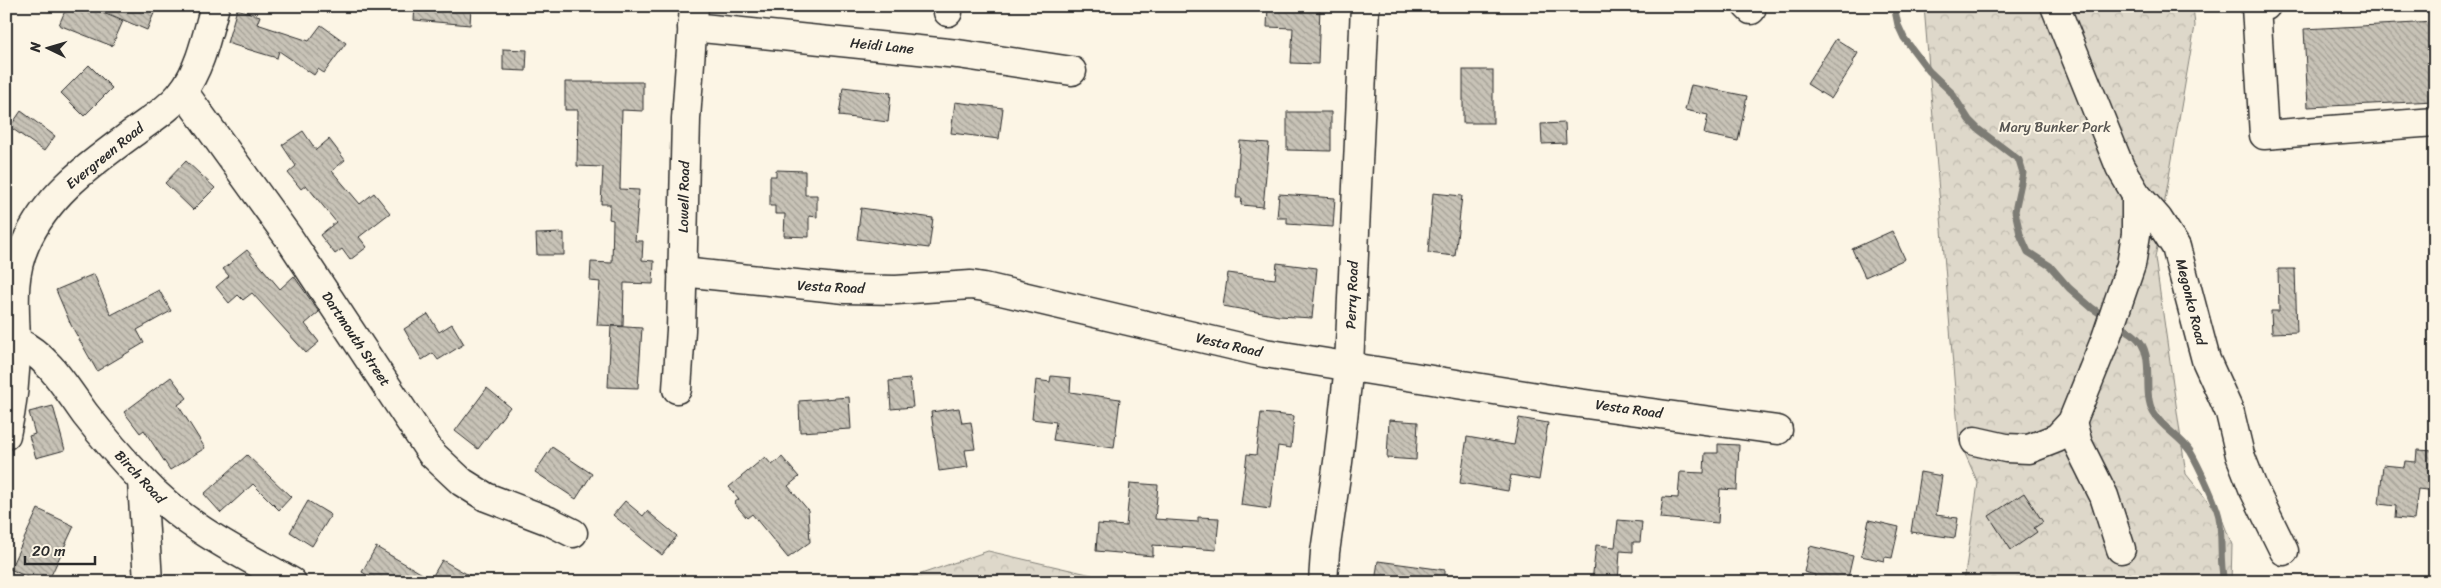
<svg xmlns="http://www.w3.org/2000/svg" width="2441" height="588" font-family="Sriracha,sans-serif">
	<defs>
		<pattern id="forest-crowns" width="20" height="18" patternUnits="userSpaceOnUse" patternTransform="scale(1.25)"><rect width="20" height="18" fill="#ded8ca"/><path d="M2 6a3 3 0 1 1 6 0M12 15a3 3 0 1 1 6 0" fill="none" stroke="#bfbaae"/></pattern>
		<pattern id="building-back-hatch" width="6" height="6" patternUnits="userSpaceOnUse" patternTransform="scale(1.25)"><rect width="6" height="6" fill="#c8c3b7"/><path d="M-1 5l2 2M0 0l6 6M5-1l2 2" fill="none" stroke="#a39f95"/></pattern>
	</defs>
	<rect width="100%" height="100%" fill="#fcf5e5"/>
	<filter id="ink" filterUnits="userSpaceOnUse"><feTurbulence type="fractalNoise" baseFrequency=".02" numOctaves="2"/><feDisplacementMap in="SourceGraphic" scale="10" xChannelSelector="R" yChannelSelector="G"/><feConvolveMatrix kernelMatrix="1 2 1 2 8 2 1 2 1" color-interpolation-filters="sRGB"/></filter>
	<g filter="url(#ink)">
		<g fill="url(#forest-crowns)" stroke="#84827a">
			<polygon points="1924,6 2193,6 2195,26 2155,258 2186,474 2222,519 2232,545 2231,582 1964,582 1978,483 1959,440"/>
			<polygon points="988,551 1092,575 1101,582 898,582"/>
		</g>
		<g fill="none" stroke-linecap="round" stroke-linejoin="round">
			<g stroke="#7d7b74" stroke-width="7">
				<polyline points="1894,6 1898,25 1904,38 1929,71 1951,92 1969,120 1978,129 2019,160 2023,173 2015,211 2020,234 2028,252 2050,266 2069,288 2092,308 2107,318"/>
				<path d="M 2116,324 C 2122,328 2130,331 2135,336 C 2157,355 2141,389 2153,412 C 2162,428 2180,436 2190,451 C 2198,464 2216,503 2219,517 C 2223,539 2219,560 2224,582"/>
			</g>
		</g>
		<g fill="url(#building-back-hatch)" stroke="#2b2b2b">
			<polygon points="67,6 86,6 123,21 112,46 59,25"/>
			<polygon points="90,6 157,6 147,30"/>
			<polygon points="415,6 471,6 470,25 414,20"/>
			<polygon points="1268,6 1320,6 1318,64 1291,63 1293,28 1267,27"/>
			<polygon points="237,9 260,16 257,24 309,41 321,25 346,43 324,73 318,69 314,75 279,51 277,58 227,43"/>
			<polygon points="2435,22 2435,101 2308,107 2304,29"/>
			<polygon points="1836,39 1858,53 1853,62 1854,63 1831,99 1807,84"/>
			<polygon points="503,49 527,50 526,71 503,70"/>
			<polygon points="89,65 112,88 84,116 61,93"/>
			<rect x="1463" y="70" width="30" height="53"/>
			<polygon points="565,82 643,82 643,111 622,110 620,189 639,190 635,241 643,241 642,260 654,261 653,284 624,283 623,326 597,325 600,282 590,281 591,262 612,263 613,220 609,219 610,204 601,204 603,167 577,166 578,110 565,110"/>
			<polygon points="1691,85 1747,96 1738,141 1704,134 1708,115 1685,110"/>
			<polygon points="843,87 891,93 888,122 839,116"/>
			<polygon points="955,102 1003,108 999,139 951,133"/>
			<polygon points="21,111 55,136 44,151 10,127"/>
			<polygon points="1287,112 1331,112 1331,151 1287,150"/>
			<polygon points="1565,123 1566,143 1542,144 1541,124"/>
			<polygon points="303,131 316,150 329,139 345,160 332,171 360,204 374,193 390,213 359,237 367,247 350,260 342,249 335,254 320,235 336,222 306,185 301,189 288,173 296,166 282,145"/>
			<polygon points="1240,141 1269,143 1263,207 1241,205 1242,198 1236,198"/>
			<polygon points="186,161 215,188 193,210 165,183"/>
			<polygon points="776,170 805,171 805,195 817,195 817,217 809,216 809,237 784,236 785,214 775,214 775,206 770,206 770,176 776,176"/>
			<polygon points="1433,193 1462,196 1455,256 1428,253"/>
			<polygon points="1279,194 1335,198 1333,227 1287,224 1287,218 1277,218"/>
			<polygon points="861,208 933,218 929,248 857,239"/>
			<polygon points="1892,231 1905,259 1865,277 1852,249"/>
			<polygon points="564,233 564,255 537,255 536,234"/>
			<polygon points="247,250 280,289 294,276 319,312 305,324 319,342 306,353 252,293 243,300 238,295 229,303 216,287 229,276 223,269"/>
			<polygon points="1277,263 1317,268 1312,318 1279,316 1223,306 1228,273 1275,279"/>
			<polygon points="2278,269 2295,269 2297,332 2272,333 2271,311 2279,311"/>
			<polygon points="94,274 111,315 159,290 171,311 137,330 144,343 97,371 71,325 56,290"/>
			<polygon points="428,314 439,332 452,324 464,344 438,360 433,353 422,360 404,329"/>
			<polygon points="611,326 642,328 638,388 608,387"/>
			<polygon points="1051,376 1071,378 1070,392 1120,399 1114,448 1053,440 1056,422 1032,419 1036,380 1050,382"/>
			<polygon points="171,377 187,398 178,405 205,448 170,470 144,430 140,433 124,412"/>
			<polygon points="910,379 913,407 891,409 889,381"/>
			<polygon points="487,388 510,407 478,449 455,431"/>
			<polygon points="849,397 851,429 800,432 799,401"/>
			<polygon points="53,406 65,450 36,458 29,436 35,434 29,412"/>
			<polygon points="959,408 962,423 971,422 975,449 965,450 968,467 939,471 931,412"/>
			<polygon points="1261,413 1294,416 1291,448 1278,446 1270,509 1241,505 1247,454 1256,455"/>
			<polygon points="1519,418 1548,423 1539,480 1511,475 1508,491 1460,483 1467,437 1514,445"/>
			<polygon points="1389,420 1418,422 1416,460 1387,458"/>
			<polygon points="1718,444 1739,445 1737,490 1720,489 1718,523 1660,518 1663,497 1678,498 1680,472 1704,473 1705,453 1718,453"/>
			<polygon points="552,447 592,474 576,499 535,472"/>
			<polygon points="2417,450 2435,451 2435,491 2418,489 2414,520 2395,518 2396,506 2379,504 2383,465 2404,467 2405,461 2416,462"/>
			<polygon points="247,455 291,497 279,510 253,484 221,513 204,494"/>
			<polygon points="765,457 772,465 782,457 799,477 788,486 808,510 810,542 788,558 752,514 747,518 734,503 739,499 729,487"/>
			<polygon points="1920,472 1942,476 1936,515 1958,518 1955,538 1911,532"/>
			<polygon points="1130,483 1158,485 1155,519 1198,522 1198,517 1219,518 1216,550 1153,545 1153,556 1096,551 1098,524 1126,526"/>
			<polygon points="2024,493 2043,522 2034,528 2037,532 2011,550 1989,516"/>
			<polygon points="308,501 331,515 312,546 290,532"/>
			<polygon points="625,501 643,516 647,511 677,536 662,555 613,515"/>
			<polygon points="38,509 74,526 48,582 38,582 10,569"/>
			<polygon points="1618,520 1642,522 1640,542 1633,542 1633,552 1620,551 1618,582 1592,582 1596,545 1615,547"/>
			<polygon points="1869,520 1899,527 1892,558 1885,557 1884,561 1861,556"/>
			<polygon points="1810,546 1853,556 1847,582 1814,582 1815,575 1804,572"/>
			<polygon points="376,547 431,579 442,560 481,582 378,582 362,572"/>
			<polygon points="1378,561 1445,570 1445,582 1375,582"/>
		</g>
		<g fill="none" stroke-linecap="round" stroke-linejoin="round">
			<g stroke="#2b2b2b" stroke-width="31">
				<g id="minor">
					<polyline points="1747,6 1751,10"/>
					<polyline points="2055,6 2120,167 2136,194 2158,219 2176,247 2206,360 2230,413 2240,455 2253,488 2284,551"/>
					<polyline points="2266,6 2256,7 2264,135 2435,122"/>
					<polyline points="948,12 948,6"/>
					<polyline points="692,27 958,54 1072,71"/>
					<polyline points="183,91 289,238 431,453 462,482 486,497 549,521 573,533"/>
					<polyline points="682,272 845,289 896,290 971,285 984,287 1265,353 1556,400 1778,430"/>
					<path d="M 16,341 C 49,357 64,385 85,414 C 103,437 122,459 142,480 C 184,526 238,552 292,582"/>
					<polyline points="677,389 681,330 686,119 694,6"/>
					<polyline points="2072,422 2078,444 2104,496 2121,549"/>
					<path d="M 6,435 C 13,405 16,372 16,341 C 15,308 11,276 25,245 C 47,193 94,162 137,130 C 153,118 171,107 183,91 C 201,67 207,34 215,6"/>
					<polyline points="1975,441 2006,448 2029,449 2057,438 2072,422 2106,338 2131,265 2136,234 2136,194"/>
					<polyline points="142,481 148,582"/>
					<polyline points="1323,582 1325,552 1338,462 1349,366 1365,6"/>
				</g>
			</g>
			<polyline stroke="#2b2b2b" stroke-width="3" stroke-dasharray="1 4" stroke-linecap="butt" points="2129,573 2131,582"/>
			<use href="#minor" stroke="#fcf5e5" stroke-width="28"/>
		</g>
	</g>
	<g text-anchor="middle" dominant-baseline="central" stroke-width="4" stroke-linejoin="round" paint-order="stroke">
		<g font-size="14" fill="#2b2b2b" stroke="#fcf5e5">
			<text transform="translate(882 46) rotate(6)">Heidi Lane</text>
			<text transform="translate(105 156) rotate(-39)">Evergreen Road</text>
			<text transform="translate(684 197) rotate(-89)">Lowell Road</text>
			<text transform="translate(831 287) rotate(3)">Vesta Road</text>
			<text transform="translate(1352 295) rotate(-88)">Perry Road</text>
			<text transform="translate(2191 302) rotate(76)">Megonko Road</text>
			<text transform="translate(356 339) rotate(56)">Dartmouth Street</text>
			<text transform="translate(1229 345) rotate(13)">Vesta Road</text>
			<text transform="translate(1629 409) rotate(8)">Vesta Road</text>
			<text transform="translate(140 477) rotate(47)">Birch Road</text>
		</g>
		<g font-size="14" fill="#585653" stroke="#fcf5e5">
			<text x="2055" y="127">Mary Bunker Park</text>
		</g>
	</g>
	<rect width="2441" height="588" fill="none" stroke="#fcf5e5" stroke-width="25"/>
	<rect x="12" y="12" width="2416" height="563" fill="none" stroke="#2b2b2b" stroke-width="2" filter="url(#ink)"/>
	<g transform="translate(48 48) rotate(275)" stroke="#fcf5e5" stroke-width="4" paint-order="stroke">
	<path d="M0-4L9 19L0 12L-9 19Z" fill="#2b2b2b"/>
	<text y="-8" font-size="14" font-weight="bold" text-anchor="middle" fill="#2b2b2b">N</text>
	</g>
	<path d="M25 556v8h70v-8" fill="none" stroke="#2b2b2b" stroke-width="2.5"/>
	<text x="32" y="556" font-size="15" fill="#2b2b2b" stroke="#fcf5e5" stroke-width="4" paint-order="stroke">20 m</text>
</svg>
